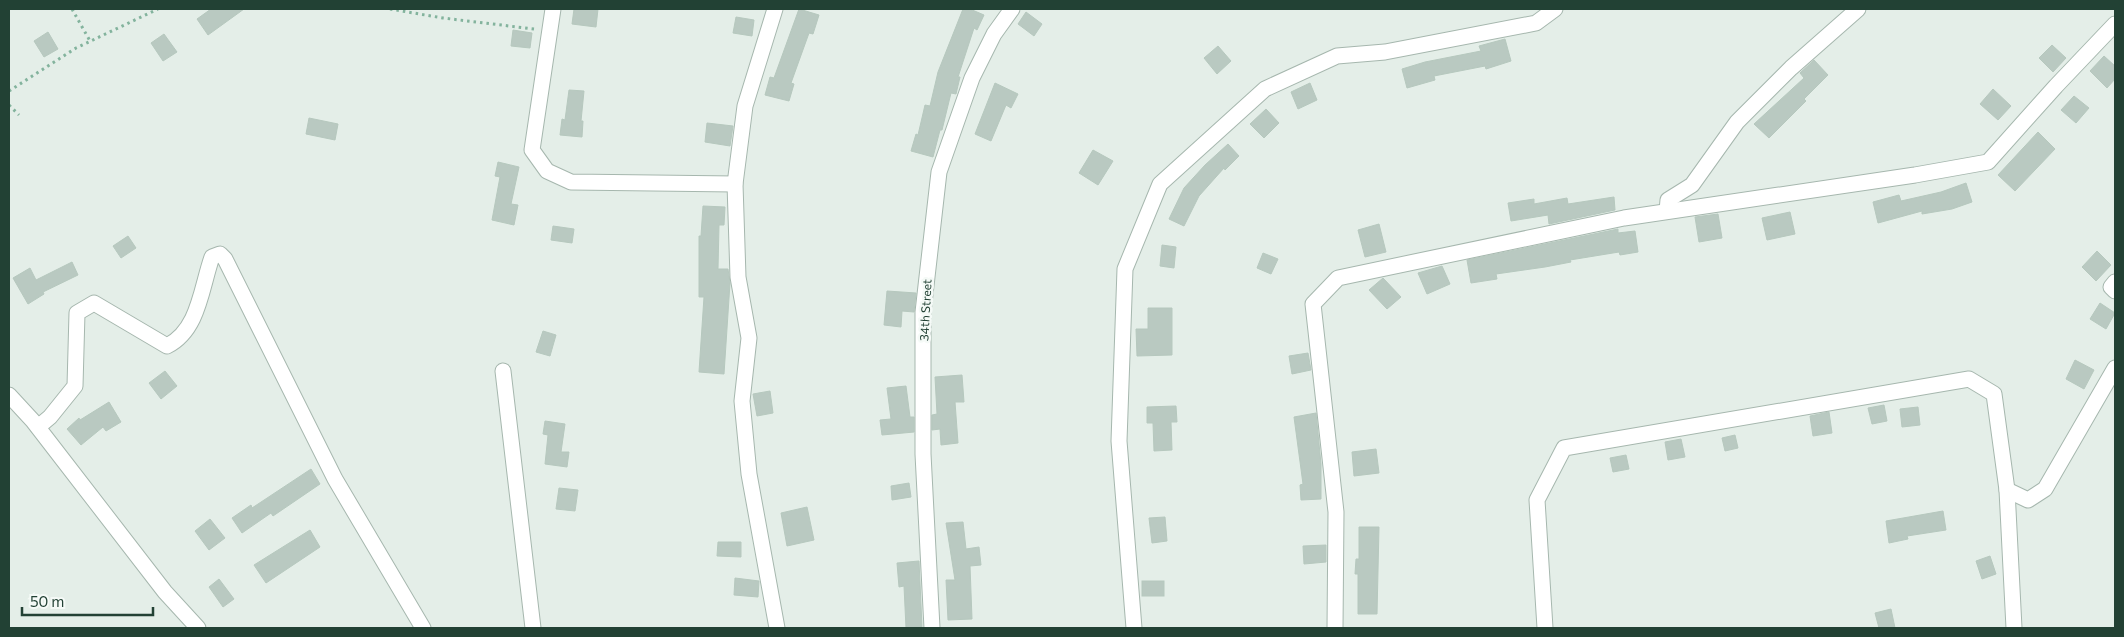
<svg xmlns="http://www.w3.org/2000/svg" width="2124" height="637" font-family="Commissioner,sans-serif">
	<rect width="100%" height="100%" fill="#e4eee8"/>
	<g fill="#b9c9c1" stroke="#b6c8be">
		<polygon points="211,9 244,9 208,35 197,19"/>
		<polygon points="574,9 598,9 596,27 572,24"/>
		<polygon points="799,9 819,15 813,34 809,33 791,83 794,84 789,101 765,95 770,77 774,78"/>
		<polygon points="963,9 970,9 984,15 977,30 974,28 958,77 960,77 956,94 951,93 942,130 940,130 933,157 911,151 916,134 918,135 925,105 930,106 938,72"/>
		<polygon points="1026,12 1042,24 1034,36 1018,24"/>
		<polygon points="736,17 754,20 752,36 733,33"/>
		<polygon points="513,30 532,33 530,48 511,46"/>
		<polygon points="48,32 58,49 44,57 34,41"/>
		<polygon points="164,34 177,52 163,61 151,43"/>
		<polygon points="1505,39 1511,61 1486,69 1485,66 1434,76 1435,80 1407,88 1402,69 1425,62 1481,51 1479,46"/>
		<polygon points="2052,45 2066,58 2053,72 2039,58"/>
		<polygon points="1218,46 1231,61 1217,74 1204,58"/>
		<polygon points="2104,56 2115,66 2115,79 2107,88 2090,71"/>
		<polygon points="1814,60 1828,75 1804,99 1806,101 1769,138 1754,124 1804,78 1800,73"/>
		<polygon points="995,83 1018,94 1011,108 1006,105 991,141 975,134"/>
		<polygon points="1310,83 1317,100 1298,109 1291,92"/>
		<polygon points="1993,89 2011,106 1998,120 1980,104"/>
		<polygon points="569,90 584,91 581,121 583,121 582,137 560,135 562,119 565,120"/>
		<polygon points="2074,96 2089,108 2076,123 2061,110"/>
		<polygon points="1266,109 1279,123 1264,138 1250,124"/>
		<polygon points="309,118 338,124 335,140 306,134"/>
		<polygon points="707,123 733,126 730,146 705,142"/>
		<polygon points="2038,132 2055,149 2015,191 1998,175"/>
		<polygon points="1228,144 1239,156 1225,170 1224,168 1199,196 1184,226 1169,219 1184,188 1205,165"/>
		<polygon points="1093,150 1113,161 1098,185 1079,173"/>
		<polygon points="498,162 519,167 511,204 518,205 514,225 492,220 500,177 495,176"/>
		<polygon points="1966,183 1972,202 1952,209 1922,214 1922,211 1878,223 1873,202 1899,195 1901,201 1941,192"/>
		<polygon points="1614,197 1615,210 1549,224 1548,215 1511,221 1508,203 1534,199 1534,204 1567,198 1568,204"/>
		<polygon points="703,206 725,207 724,225 719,225 718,269 728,269 730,283 724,374 699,372 704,297 699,297 699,236 701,236"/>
		<polygon points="1790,212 1795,234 1767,240 1762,218"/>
		<polygon points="1718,214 1722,238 1699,242 1695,217"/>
		<polygon points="1379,224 1386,252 1365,257 1358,230"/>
		<polygon points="553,226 574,229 572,243 551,240"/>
		<polygon points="1618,229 1618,233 1635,231 1638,252 1620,255 1619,252 1570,260 1571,262 1545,267 1496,274 1497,279 1471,283 1467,260"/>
		<polygon points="128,236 136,248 121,258 113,246"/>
		<polygon points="1162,245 1176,247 1174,268 1160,266"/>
		<polygon points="2097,251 2111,265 2096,281 2082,267"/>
		<polygon points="1263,253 1278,259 1271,274 1257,268"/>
		<polygon points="72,262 78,275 43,292 44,294 28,304 13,278 30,268 36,280"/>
		<polygon points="1442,266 1450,284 1427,294 1418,273"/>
		<polygon points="1383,278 1401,297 1387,309 1369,290"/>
		<polygon points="887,291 916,293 914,312 902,311 901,327 884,325"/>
		<polygon points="2100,303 2115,313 2106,329 2090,319"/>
		<polygon points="1148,308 1172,308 1172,355 1137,356 1136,329 1148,329"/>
		<polygon points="543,331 556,335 550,356 536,352"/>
		<polygon points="1308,353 1311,370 1292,374 1289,356"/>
		<polygon points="2075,360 2094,370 2084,389 2066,379"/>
		<polygon points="165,371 177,386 161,399 149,383"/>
		<polygon points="962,375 964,402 955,402 958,443 941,445 940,429 932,430 932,415 937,414 935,377"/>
		<polygon points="906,386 910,417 914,417 914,432 882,435 880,420 891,419 887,388"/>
		<polygon points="770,391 773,413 757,416 753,394"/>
		<polygon points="109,402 121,422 106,431 103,427 81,445 67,429 79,418 80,420"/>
		<polygon points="1884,405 1887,421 1872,424 1868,408"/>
		<polygon points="1176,406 1177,422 1171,422 1172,450 1154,451 1153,423 1147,423 1147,407"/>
		<polygon points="1918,407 1920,425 1902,427 1900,409"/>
		<polygon points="1829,412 1832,433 1813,436 1810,416"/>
		<polygon points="1316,413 1321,464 1321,499 1301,500 1300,485 1303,484 1294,417"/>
		<polygon points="545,421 565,424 561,452 569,452 567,467 545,464 548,435 543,434"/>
		<polygon points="1735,435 1738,448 1725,451 1722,438"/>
		<polygon points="1681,439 1685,457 1668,460 1665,442"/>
		<polygon points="1376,449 1379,473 1354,476 1352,452"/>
		<polygon points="1626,455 1629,469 1613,472 1610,458"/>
		<polygon points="311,469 320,484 273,516 271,513 242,533 232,518 251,505 252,508"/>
		<polygon points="909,483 911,497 892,500 891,486"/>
		<polygon points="559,488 578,490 575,511 556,509"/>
		<polygon points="807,507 814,540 787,546 781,513"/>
		<polygon points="1943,511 1946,530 1907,536 1908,539 1889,543 1886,521"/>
		<polygon points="1165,517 1167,541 1152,543 1149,518"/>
		<polygon points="210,519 225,538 209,550 195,531"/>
		<polygon points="963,522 966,549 979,547 981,565 970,566 972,619 948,620 946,580 955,580 946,523"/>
		<polygon points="1359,527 1379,527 1377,614 1358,614 1358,574 1355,574 1356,559 1359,559"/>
		<polygon points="310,530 320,547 266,583 254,565"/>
		<polygon points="718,542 741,542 741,557 717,556"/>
		<polygon points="1326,545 1326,562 1304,564 1303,546"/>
		<polygon points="1990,556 1996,574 1982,579 1976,561"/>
		<polygon points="919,561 922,627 906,628 904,586 899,587 897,563"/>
		<polygon points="735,578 759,581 758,597 734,595"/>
		<polygon points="219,579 234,599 223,607 209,587"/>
		<rect x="1142" y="581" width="22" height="15"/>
		<polygon points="1891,609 1895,628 1879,628 1875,613"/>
	</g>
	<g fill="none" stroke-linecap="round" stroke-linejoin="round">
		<g stroke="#a6b7ae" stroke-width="17">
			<g id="minor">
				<polyline points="553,9 532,150 547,171 571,182 735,184"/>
				<polyline points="775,9 745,106 735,184 738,277 749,338 742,401 749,474 777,628"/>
				<polyline points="1667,211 1668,200 1692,185 1737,122 1791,68 1858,9"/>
				<polyline points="2115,282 2111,287 2115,291"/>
				<polyline points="503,371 533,628"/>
				<polyline points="9,395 33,421 165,592 198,628"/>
				<path d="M 38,427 L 50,417 L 75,386 L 77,313 L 94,303 L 167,346 C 199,330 201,288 212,257 L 220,254 L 225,259 L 335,479 L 423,628"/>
				<polyline points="2007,490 2028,500 2045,489 2115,368"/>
				<polyline points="932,628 923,454 923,312 939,172 972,78 994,34 1012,9"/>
				<polyline points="1134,628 1119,441 1125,269 1160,184 1265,89 1337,56 1385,52 1536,23 1555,9"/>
				<polyline points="1335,628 1336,512 1313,304 1338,278 1624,218 1915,175 1988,162 2056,86 2115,24"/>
				<polyline points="1545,628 1537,500 1564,448 1969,379 1994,394 2007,490 2014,628"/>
			</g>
		</g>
		<g stroke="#83b39d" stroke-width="3" stroke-dasharray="2.5 4" stroke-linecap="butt">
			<polyline points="72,9 90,41"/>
			<polyline points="390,9 443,18 534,29"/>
			<polyline points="9,91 76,48 158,9"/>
			<polyline points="9,105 19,115"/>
		</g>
		<use href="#minor" stroke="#fff" stroke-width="15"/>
	</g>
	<g text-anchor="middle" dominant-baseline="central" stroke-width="5" stroke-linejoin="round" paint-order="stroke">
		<g font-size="12" fill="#224134" stroke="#f5faf7">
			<text transform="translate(925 310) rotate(-87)">34th Street</text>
		</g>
	</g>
	<rect width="2124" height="637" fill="none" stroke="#224134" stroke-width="20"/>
	<path d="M22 607v8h131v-8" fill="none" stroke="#224134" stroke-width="2.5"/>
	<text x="30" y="607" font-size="15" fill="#224134" stroke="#f5faf7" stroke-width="4" paint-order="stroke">50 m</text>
</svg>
